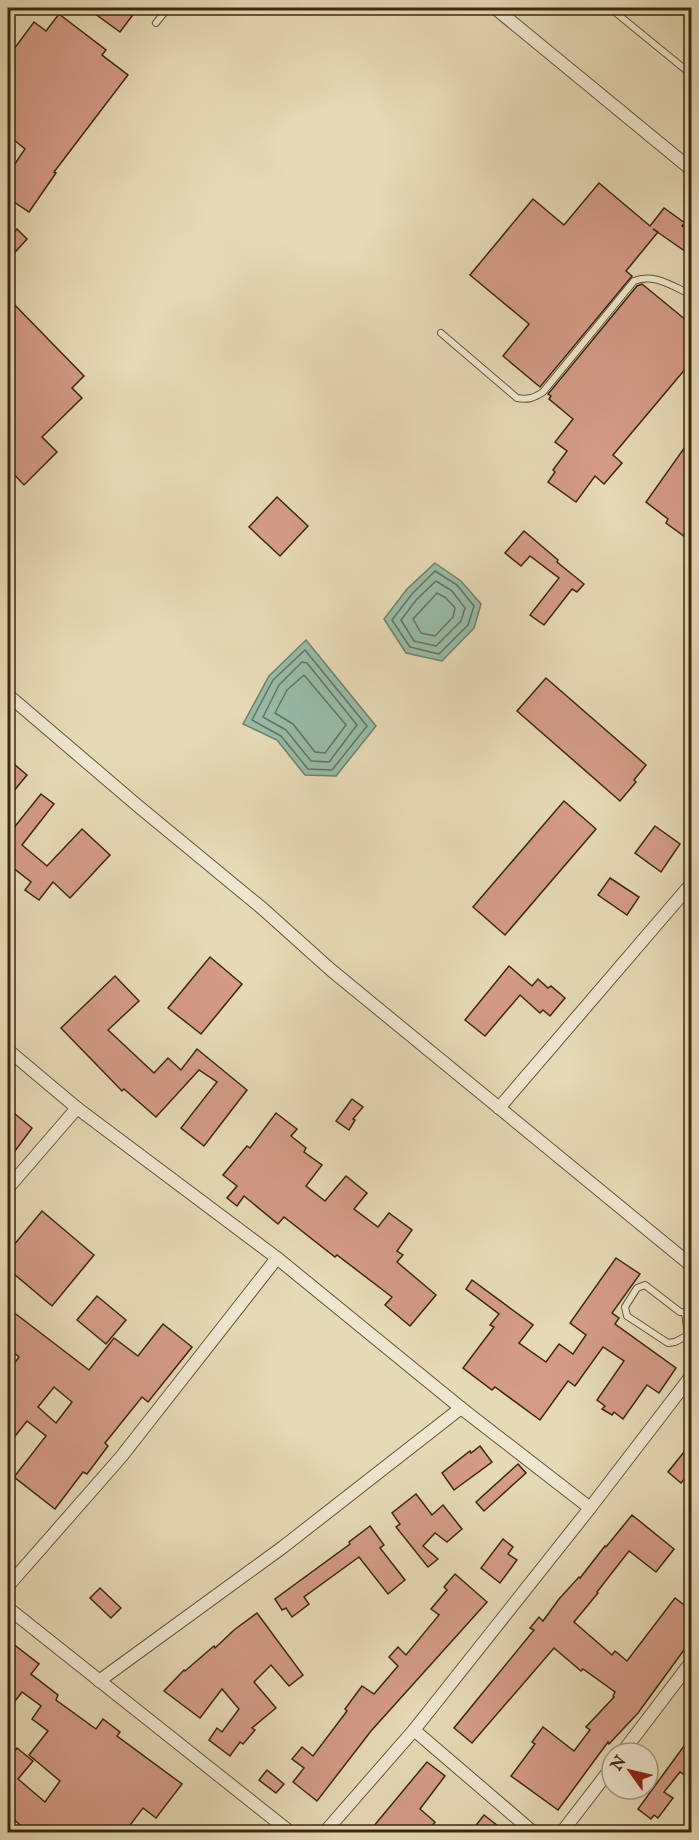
<svg xmlns="http://www.w3.org/2000/svg" width="699" height="1840" font-family="'IM FELL English',serif">
	<rect width="100%" height="100%" fill="#e6d9b5"/>
	<filter id="stains"><feTurbulence type="fractalNoise" baseFrequency=".00333" numOctaves="4"/><feColorMatrix values="0 0 0 0 .2 0 0 0 0 .09 0 0 0 0 .02 0 0 0 .5 -.17"/></filter>
	<radialGradient id="worn" r=".72"><stop offset=".6" stop-color="#630" stop-opacity="0"/><stop offset="1" stop-color="#630" stop-opacity=".3"/></radialGradient>
	<g fill="#97bba8" stroke="#72806b" stroke-width="1.5">
		<polygon points="435,563 461,581 481,604 474,628 442,661 406,653 384,619 407,589"/>
		<polygon points="306,640 376,726 336,776 305,775 277,740 243,724 269,676"/>
	</g>
	<g fill="none" stroke-linecap="round" stroke-linejoin="round">
		<g stroke="#69725c" stroke-width="1.5">
			<polygon points="435,571 457,585 474,606 468,625 439,654 410,647 392,620 412,594"/>
			<polygon points="436,581 452,591 465,608 461,621 436,646 414,641 401,620 417,599"/>
			<polygon points="437,593 446,598 455,608 453,617 435,636 421,633 413,619"/>
			<polygon points="305,650 367,726 332,770 308,769 281,736 252,720 273,680"/>
			<polygon points="302,662 307,663 357,725 329,762 311,761 286,730 263,717 279,685"/>
			<polygon points="304,675 346,725 325,753 315,752 293,724 275,713 287,690"/>
		</g>
	</g>
	<g fill="#d49b87" stroke="#3b2810" stroke-width="1.5" fill-rule="evenodd">
		<polygon points="87,8 138,8 120,32"/>
		<polygon points="59,14 106,50 102,55 128,75 54,172 56,173 29,212 8,198 8,174 25,149 8,135 8,57 34,22 46,31"/>
		<polygon points="599,183 650,226 664,208 685,223 682,226 692,233 692,256 653,229 658,232 626,271 632,276 540,387 503,356 529,324 470,275 533,199 564,225"/>
		<polygon points="17,229 27,239 8,260 8,239"/>
		<polygon points="642,284 692,325 692,361 613,455 622,463 604,484 595,476 576,502 548,482 555,472 553,470 567,451 555,442 573,419 549,399 551,396 548,394 637,286"/>
		<polygon points="8,298 84,376 72,388 82,398 42,437 57,452 24,485 8,468"/>
		<polygon points="692,437 692,542 666,523 668,519 646,502"/>
		<polygon points="277,497 308,526 280,556 249,527"/>
		<polygon points="524,531 558,560 557,562 584,584 577,592 572,589 544,625 530,615 559,578 530,556 521,566 505,553"/>
		<polygon points="546,678 646,765 634,780 636,782 620,801 517,711"/>
		<polygon points="8,759 27,775 8,798"/>
		<polygon points="41,794 54,804 22,845 47,866 82,829 110,855 70,898 53,882 39,900 25,890 31,882 8,864 8,835"/>
		<polygon points="564,801 596,829 505,935 473,907"/>
		<polygon points="655,826 680,844 661,872 635,853"/>
		<polygon points="610,878 639,897 627,915 598,895"/>
		<polygon points="210,957 242,984 201,1034 168,1008"/>
		<polygon points="509,966 532,986 538,979 548,988 551,986 565,998 550,1016 543,1010 540,1013 520,995 485,1036 465,1020"/>
		<polygon points="115,976 139,1001 108,1030 154,1073 168,1058 181,1070 197,1049 247,1090 204,1146 181,1128 217,1082 199,1070 156,1117 124,1089 122,1091 61,1028"/>
		<polygon points="352,1099 363,1107 353,1119 355,1120 349,1130 336,1121"/>
		<polygon points="8,1108 32,1128 15,1151 8,1145"/>
		<polygon points="276,1113 297,1129 291,1136 306,1148 304,1152 322,1165 306,1186 325,1201 346,1176 367,1193 354,1209 378,1227 389,1213 412,1230 397,1251 403,1255 397,1262 436,1295 410,1326 385,1305 392,1297 337,1255 335,1257 284,1217 278,1224 244,1196 237,1206 227,1198 237,1186 223,1175 247,1146 250,1148"/>
		<polygon points="42,1211 94,1255 52,1306 8,1269 8,1252"/>
		<polygon points="616,1258 640,1274 612,1313 619,1318 615,1324 676,1368 659,1393 647,1385 623,1419 614,1412 612,1415 602,1409 605,1406 597,1400 624,1361 603,1347 575,1386 568,1381 540,1420 495,1387 492,1390 463,1368 494,1327 490,1325 499,1314 466,1289 472,1280 533,1325 519,1343 546,1362 559,1344 573,1354 586,1335 570,1323"/>
		<polygon points="97,1296 126,1320 106,1344 77,1320"/>
		<path d="M 8,1308 L 89,1370 L 114,1338 L 138,1356 L 163,1324 L 192,1347 L 148,1402 L 142,1397 L 105,1443 L 108,1446 L 87,1474 L 83,1472 L 55,1509 L 14,1477 L 46,1436 L 27,1421 L 8,1445 L 8,1372 L 19,1357 L 8,1347 ZM 54,1387 L 72,1402 L 56,1423 L 38,1407 Z"/>
		<polygon points="480,1446 492,1462 454,1490 442,1473 470,1451 471,1453"/>
		<polygon points="684,1452 692,1458 692,1470 681,1483 668,1472"/>
		<polygon points="518,1464 526,1473 484,1511 476,1502"/>
		<polygon points="416,1494 432,1515 443,1505 462,1529 447,1542 435,1533 423,1546 438,1559 428,1567 396,1527 400,1524 392,1513"/>
		<polygon points="632,1515 674,1549 656,1572 629,1551 597,1592 598,1593 574,1622 612,1655 615,1651 627,1661 675,1598 692,1611 692,1639 638,1713 609,1744 608,1742 558,1810 511,1776 535,1744 532,1742 543,1727 574,1751 590,1730 586,1727 614,1697 613,1696 615,1692 583,1669 581,1671 554,1648 472,1743 454,1728 534,1630 530,1628 539,1617 543,1621 559,1599 579,1577 580,1578 605,1546 606,1547"/>
		<polygon points="370,1526 384,1545 380,1548 405,1580 388,1594 359,1557 304,1597 309,1604 292,1617 286,1608 282,1610 275,1599 350,1544 349,1542"/>
		<polygon points="503,1539 513,1547 508,1554 517,1560 500,1583 481,1568"/>
		<polygon points="455,1574 487,1602 371,1731 317,1801 293,1782 304,1768 292,1759 302,1747 313,1756 347,1711 345,1709 362,1686 374,1694 398,1666 389,1657 398,1647 406,1655 439,1615 431,1609 447,1590 444,1587"/>
		<polygon points="100,1588 121,1608 111,1618 90,1598"/>
		<polygon points="257,1613 303,1675 289,1686 271,1665 254,1682 276,1708 252,1728 255,1730 243,1744 240,1742 230,1756 209,1740 217,1728 222,1732 239,1709 222,1689 200,1718 164,1691 184,1670 185,1671 214,1646 215,1648 234,1630"/>
		<polygon points="8,1640 39,1664 31,1674 58,1695 56,1700 96,1729 103,1719 120,1732 117,1736 182,1784 156,1818 143,1808 124,1833 29,1833 8,1814 8,1760 17,1748 33,1761 18,1779 45,1802 60,1781 29,1755 48,1731 32,1719 41,1706 22,1692 8,1710"/>
		<polygon points="692,1735 692,1780 680,1772 664,1792 673,1798 658,1818 654,1815 651,1819 638,1809"/>
		<polygon points="427,1762 445,1776 420,1809 435,1822 427,1833 368,1833"/>
		<polygon points="267,1770 284,1784 276,1793 259,1780"/>
		<polygon points="484,1815 507,1833 470,1833"/>
	</g>
	<g fill="none" stroke-linecap="round" stroke-linejoin="round">
		<g stroke="#665439" stroke-width="8">
			<g id="lane">
				<polyline points="610,8 692,75"/>
				<polyline points="156,23 168,8"/>
				<path d="M 441,333 L 517,398 C 528,400 534,398 543,392 L 634,281 C 653,273 670,285 688,293 L 692,291"/>
				<polyline points="685,1313 688,1335"/>
				<polyline points="692,1313 680,1312 645,1285 637,1288 625,1307 627,1316 668,1343 675,1342 692,1333"/>
			</g>
		</g>
		<g stroke="#665439" stroke-width="14">
			<g id="street">
				<polyline points="495,8 692,170"/>
				<polyline points="8,695 138,806 263,909 331,970 692,1266"/>
				<polyline points="8,1050 77,1108 277,1258 461,1408 590,1508"/>
				<polyline points="499,1108 692,883"/>
				<polyline points="8,1188 77,1108"/>
				<polyline points="8,1586 121,1457 277,1258"/>
				<polyline points="8,1608 290,1832"/>
				<polyline points="99,1681 283,1547 461,1408"/>
				<polyline points="414,1730 533,1832"/>
				<polyline points="622,1753 692,1661"/>
				<polyline points="325,1832 414,1730 590,1508 692,1375"/>
				<polyline points="562,1832 612,1767"/>
			</g>
		</g>
		<use href="#lane" stroke="#efe6cf" stroke-width="6"/>
		<use href="#street" stroke="#efe6cf" stroke-width="12"/>
	</g>
	<rect width="699" height="1840" fill="none" stroke="#e6d9b5" stroke-width="30"/>
	<rect x="9" y="9" width="681" height="1822" fill="none" stroke="#3b2810" stroke-width="3"/>
	<rect x="15" y="15" width="669" height="1810" fill="none" stroke="#3b2810" stroke-width="1.5"/>
	<g transform="translate(630 1771) rotate(304)"><circle r="28" fill="#efe6cf" stroke="#a79a83" stroke-width="1.5"/>
	<path d="M0-4.5L10 22L0 15L-10 22Z" fill="#8f2418"/>
	<text y="-9" font-size="16" font-weight="bold" text-anchor="middle" fill="#3b2810">N</text>
	</g>
	<rect width="100%" height="100%" filter="url(#stains)"/>
	<rect width="100%" height="100%" fill="url(#worn)"/>
</svg>
